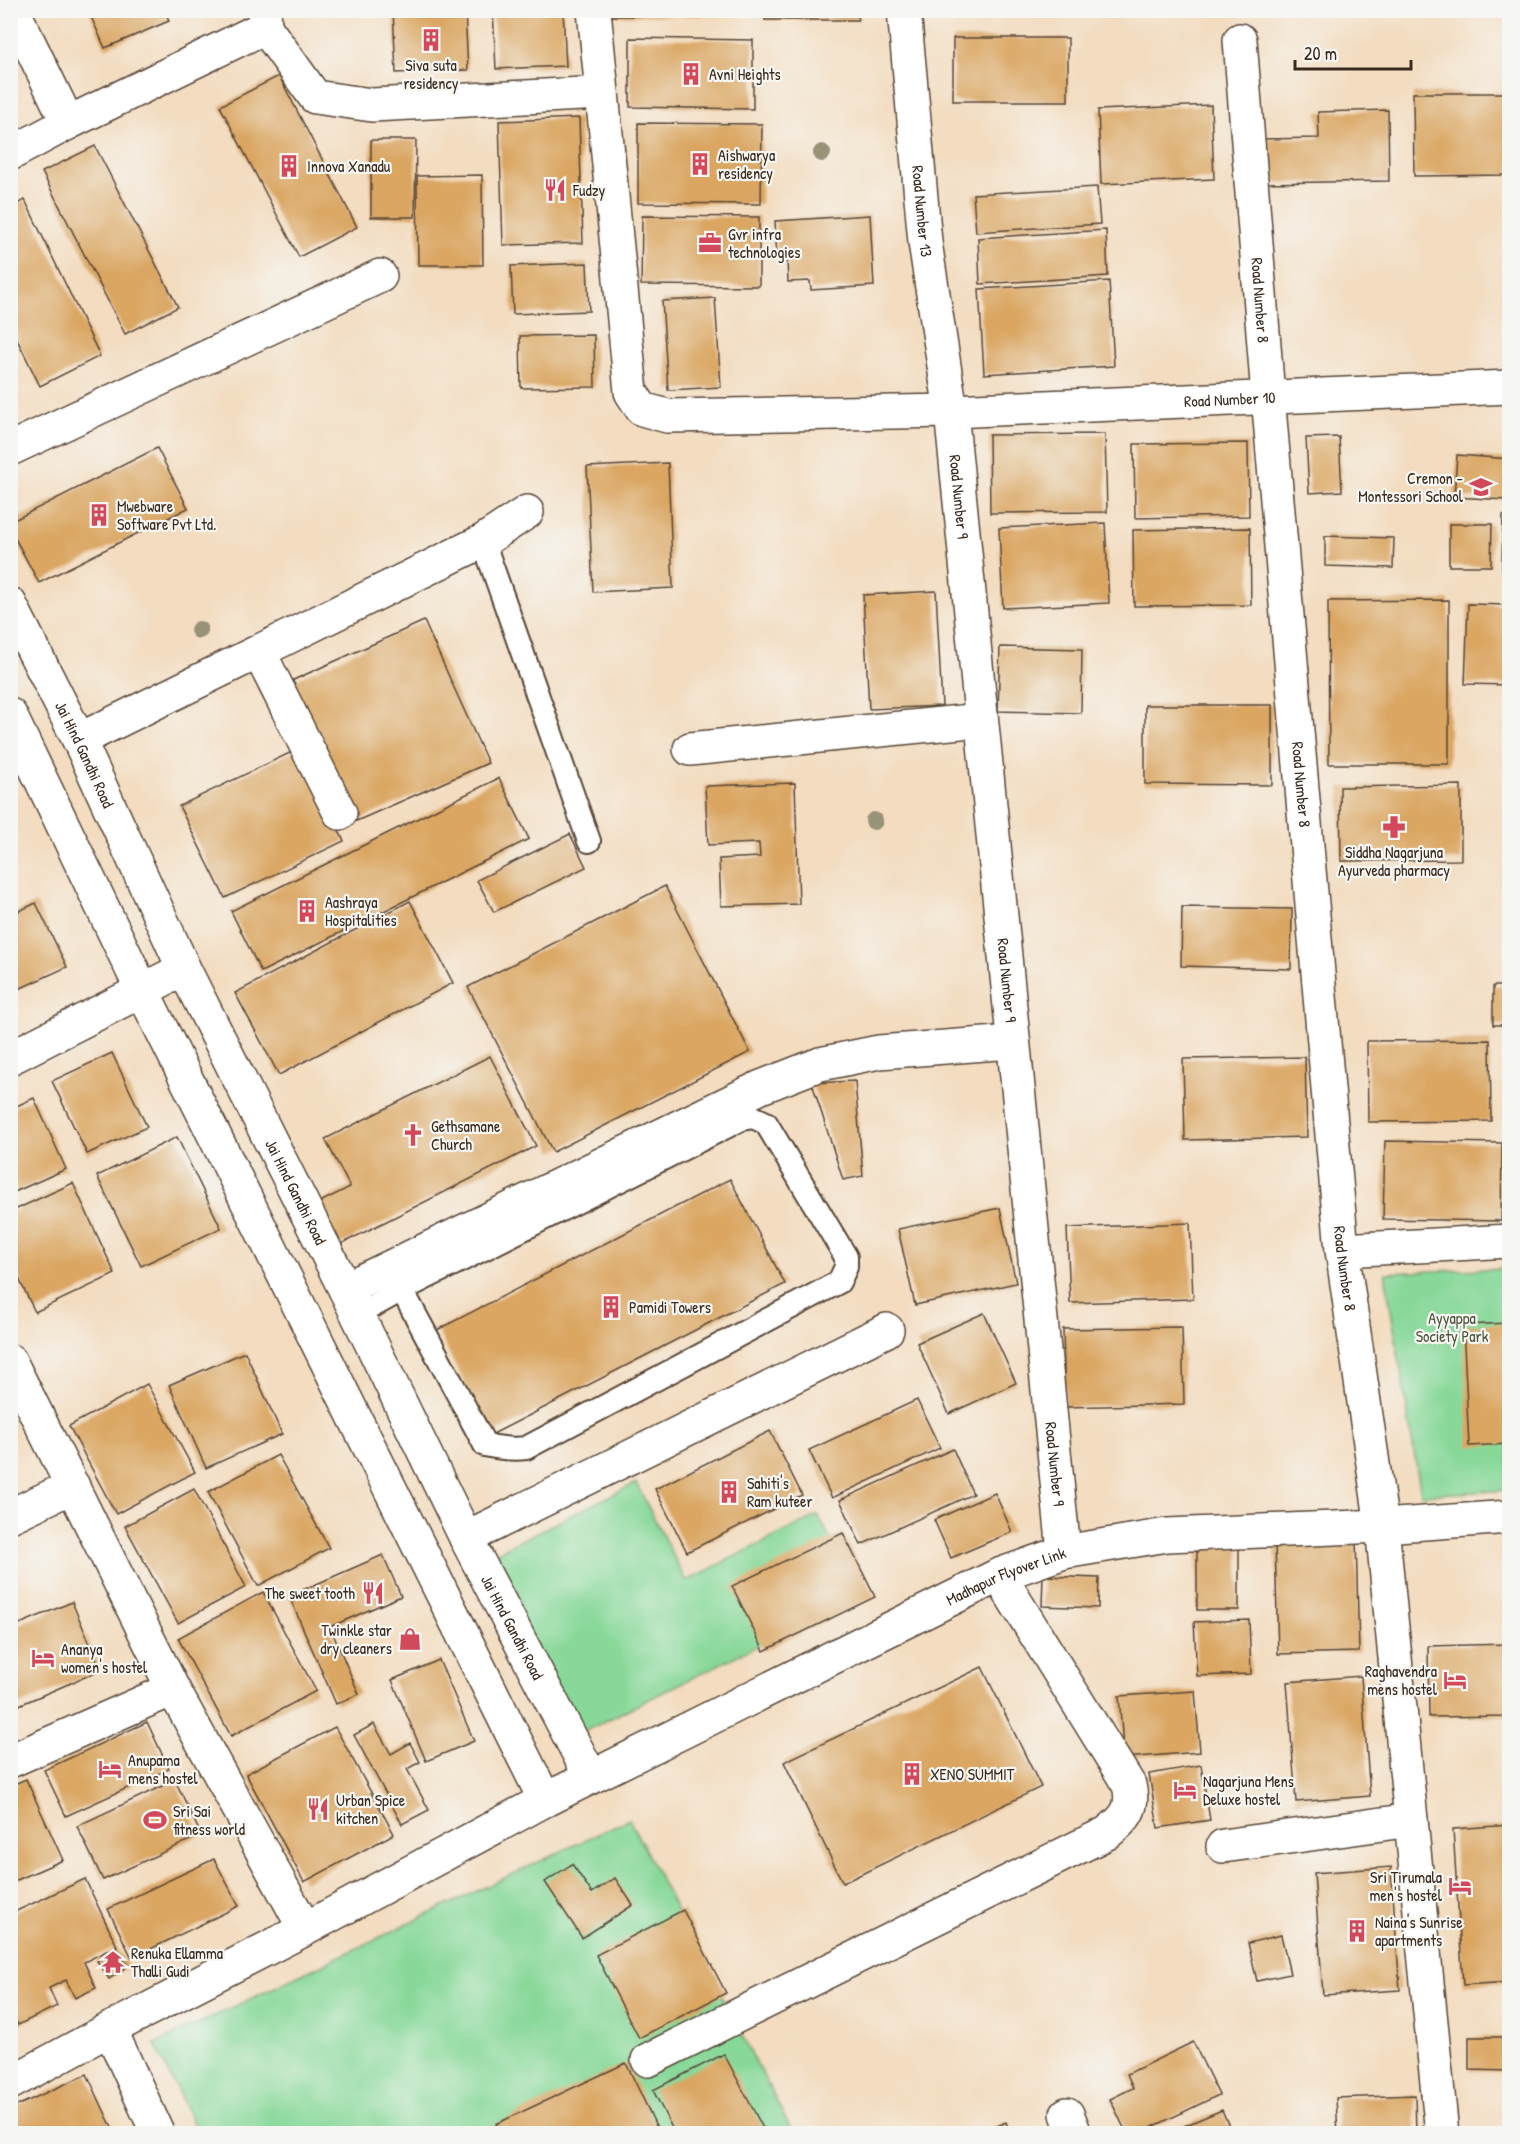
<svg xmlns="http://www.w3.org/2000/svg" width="1520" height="2144" font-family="'Patrick Hand',sans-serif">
	<rect width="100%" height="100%" fill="#f6f6f2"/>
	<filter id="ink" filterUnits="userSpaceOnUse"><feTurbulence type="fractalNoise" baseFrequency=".0167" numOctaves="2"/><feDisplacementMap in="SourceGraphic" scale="12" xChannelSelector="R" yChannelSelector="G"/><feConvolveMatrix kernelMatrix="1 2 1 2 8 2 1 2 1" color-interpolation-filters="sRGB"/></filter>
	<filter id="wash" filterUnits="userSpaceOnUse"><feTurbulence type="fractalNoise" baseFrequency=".008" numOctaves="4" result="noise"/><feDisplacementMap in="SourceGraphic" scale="24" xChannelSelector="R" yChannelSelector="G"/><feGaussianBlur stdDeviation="1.35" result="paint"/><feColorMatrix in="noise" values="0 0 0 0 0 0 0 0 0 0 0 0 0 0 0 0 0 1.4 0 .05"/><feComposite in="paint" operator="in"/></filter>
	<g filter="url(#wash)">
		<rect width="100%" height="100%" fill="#f3dcbf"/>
		<g fill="#87d899" stroke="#61815c" stroke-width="1.5">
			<polygon points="1509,1268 1509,1490 1421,1495 1385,1273"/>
			<polygon points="636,1483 686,1581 818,1515 859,1595 577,1735 487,1557"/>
			<polygon points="629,1819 793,2133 198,2133 155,2044"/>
		</g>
		<g id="blocks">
			<g fill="#daa662">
				<polygon points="88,10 165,10 169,21 105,48"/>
				<polygon points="393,10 465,10 468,70 396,73"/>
				<polygon points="493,10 563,10 566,66 496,69"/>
				<rect x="610" y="10" width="127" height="6"/>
				<rect x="765" y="10" width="93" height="10"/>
				<polygon points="926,10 1048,10 1048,12 927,19"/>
				<polygon points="630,38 753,40 753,109 630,107"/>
				<rect x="953" y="38" width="115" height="63"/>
				<polygon points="279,76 357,227 299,257 220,106"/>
				<polygon points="1413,93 1510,93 1510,175 1414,176"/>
				<polygon points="1211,105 1214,179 1101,184 1098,110"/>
				<polygon points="1388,110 1389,181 1261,183 1260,139 1319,138 1318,112"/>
				<polygon points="579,118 583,243 503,245 499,121"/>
				<polygon points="638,123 762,124 761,204 638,203"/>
				<polygon points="371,140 416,140 415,217 371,217"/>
				<polygon points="95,146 178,307 125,334 42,172"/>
				<polygon points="482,175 483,265 418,265 417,176"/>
				<polygon points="1097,187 1100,224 976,232 973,194"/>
				<polygon points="25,200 100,356 40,386 10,325 10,207"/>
				<polygon points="870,215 874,286 811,290 810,281 788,282 787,259 777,260 775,221"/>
				<polygon points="642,216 759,217 759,286 641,285"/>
				<polygon points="1106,230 1108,276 980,284 978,238"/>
				<polygon points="587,263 589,311 513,314 511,266"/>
				<polygon points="1109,281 1114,366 984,374 979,289"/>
				<polygon points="715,298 721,387 668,390 662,301"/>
				<polygon points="594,335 595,387 521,388 520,336"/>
				<polygon points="1105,434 1107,512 990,513 989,435"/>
				<polygon points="1339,437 1342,491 1309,493 1306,438"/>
				<polygon points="1248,443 1249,516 1135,518 1134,444"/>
				<polygon points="157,448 188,508 39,583 10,529 10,522"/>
				<polygon points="1457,455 1510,459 1507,500 1454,497"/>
				<polygon points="668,463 673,588 593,592 587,467"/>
				<polygon points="1503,515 1510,515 1510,570 1502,569"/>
				<polygon points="1105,523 1109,603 1003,608 999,528"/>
				<polygon points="1449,524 1492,524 1491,566 1449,566"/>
				<polygon points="1250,528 1251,605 1134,606 1133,530"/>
				<polygon points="1325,536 1394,538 1393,568 1325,566"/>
				<polygon points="936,591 942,706 869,709 863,595"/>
				<polygon points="1449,600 1449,764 1329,764 1328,601"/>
				<polygon points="1468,604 1510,605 1510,685 1465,684"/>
				<polygon points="424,621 488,763 352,823 289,682"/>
				<polygon points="1000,647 1082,649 1081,713 998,711"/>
				<polygon points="1145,705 1272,705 1272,785 1145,784"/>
				<polygon points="298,749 344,841 225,898 179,806"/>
				<polygon points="499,778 529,839 261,972 231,911"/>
				<polygon points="795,783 799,904 721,906 719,859 760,857 759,843 708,845 705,786"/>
				<polygon points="1461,785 1461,860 1341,861 1340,787"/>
				<polygon points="570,834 586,867 494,912 477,880"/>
				<polygon points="665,886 750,1052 553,1152 468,987"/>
				<polygon points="410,901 453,983 279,1075 235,993"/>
				<polygon points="36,903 67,967 10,993 10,915"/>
				<polygon points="1182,907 1292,909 1291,969 1181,966"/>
				<rect x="1493" y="986" width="17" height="39"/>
				<polygon points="1490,1040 1491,1121 1368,1122 1367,1041"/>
				<polygon points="112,1053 147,1127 87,1154 52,1081"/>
				<polygon points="490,1056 536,1146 335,1247 314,1205 350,1187 325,1139"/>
				<polygon points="1305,1057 1307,1137 1185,1140 1183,1059"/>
				<polygon points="855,1081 863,1176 843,1180 812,1083"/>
				<polygon points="34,1098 66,1169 10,1194 10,1109"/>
				<polygon points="177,1137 221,1228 141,1266 97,1176"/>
				<polygon points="1385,1141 1502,1143 1501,1221 1383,1219"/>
				<polygon points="730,1179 785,1284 491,1435 437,1330"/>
				<polygon points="73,1183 115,1274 35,1312 10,1260 10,1212"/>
				<polygon points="1000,1208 1016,1283 915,1305 898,1229"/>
				<polygon points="1190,1223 1193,1299 1070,1303 1067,1228"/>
				<polygon points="984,1313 1016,1383 949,1414 917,1343"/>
				<polygon points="1510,1323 1510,1444 1469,1446 1463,1325"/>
				<polygon points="1182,1327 1184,1404 1065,1407 1063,1329"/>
				<polygon points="245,1352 282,1434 206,1468 169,1385"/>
				<polygon points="147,1384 195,1472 116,1514 69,1426"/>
				<polygon points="917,1400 940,1448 832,1498 809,1450"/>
				<polygon points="770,1431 802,1495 687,1552 655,1489"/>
				<polygon points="953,1449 973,1494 861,1545 840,1500"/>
				<polygon points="278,1455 329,1548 258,1586 208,1492"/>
				<polygon points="194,1489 246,1587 178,1623 125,1526"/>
				<polygon points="995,1493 1012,1532 951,1558 934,1520"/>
				<polygon points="843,1533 875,1597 764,1651 732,1586"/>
				<polygon points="1356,1539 1359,1652 1278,1654 1275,1541"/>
				<rect x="1197" y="1547" width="42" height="63"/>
				<polygon points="383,1555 401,1596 330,1627 359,1694 336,1704 289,1596"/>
				<polygon points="1043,1576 1099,1578 1098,1608 1042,1606"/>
				<polygon points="263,1592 316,1691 231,1736 178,1638"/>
				<polygon points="72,1602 101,1670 10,1709 10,1628"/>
				<polygon points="1249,1620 1251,1674 1197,1676 1194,1622"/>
				<polygon points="1510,1644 1510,1716 1429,1717 1428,1646"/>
				<polygon points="439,1660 474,1741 426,1761 392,1680"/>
				<polygon points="982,1667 1041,1787 843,1883 784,1762"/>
				<polygon points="1361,1676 1370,1796 1296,1802 1287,1682"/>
				<polygon points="1195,1691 1200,1752 1124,1758 1119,1696"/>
				<polygon points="147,1722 169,1769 66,1816 44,1770"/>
				<polygon points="374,1724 391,1754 410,1743 420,1762 407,1769 429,1810 402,1824 354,1735"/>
				<polygon points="335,1727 394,1834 304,1882 246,1774"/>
				<polygon points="1201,1765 1210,1820 1158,1828 1149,1774"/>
				<polygon points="26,1779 63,1860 10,1883 10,1786"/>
				<polygon points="175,1780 201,1835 103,1880 77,1826"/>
				<polygon points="1510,1825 1510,1982 1463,1985 1453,1829"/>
				<polygon points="214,1859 239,1906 132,1958 108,1909"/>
				<polygon points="572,1864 592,1893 615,1878 633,1905 582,1938 545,1882"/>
				<polygon points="1391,1867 1400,1990 1323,1995 1314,1873"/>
				<polygon points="85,1879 117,1946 84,1962 96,1988 75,1998 66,1980 49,1988 57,2006 18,2025 10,2009 10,1914"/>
				<polygon points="683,1910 726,1993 639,2038 596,1955"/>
				<polygon points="1281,1935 1290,1974 1257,1981 1248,1943"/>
				<polygon points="116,1948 128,1966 109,1979 97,1961"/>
				<polygon points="1469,2037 1510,2037 1510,2071 1469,2070"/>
				<polygon points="1193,2042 1219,2095 1138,2134 1127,2134 1110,2099 1133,2088 1127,2074"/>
				<polygon points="724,2054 766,2134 675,2134 653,2090"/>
				<polygon points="626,2063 660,2134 500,2134 496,2124"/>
				<polygon points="87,2074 115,2134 18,2134 10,2117 10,2109"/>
				<polygon points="1415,2095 1416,2134 1338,2134 1336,2098"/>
				<polygon points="1222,2110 1232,2133 1167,2133"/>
				<polygon points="1006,2122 1011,2134 980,2134"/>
			</g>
		</g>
	</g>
	<g filter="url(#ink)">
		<use href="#blocks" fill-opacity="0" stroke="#574536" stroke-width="1.5"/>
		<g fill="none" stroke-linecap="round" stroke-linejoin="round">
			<g stroke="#574536" stroke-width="26">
				<g id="service">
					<polyline points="483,541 589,841"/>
					<path d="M 357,1315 L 402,1290 L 742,1119 L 753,1117 L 766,1123 L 846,1257 L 846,1267 L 839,1282 L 526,1448 C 511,1450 499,1448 485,1445 L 402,1290"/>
				</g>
			</g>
			<g stroke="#574536" stroke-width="36">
				<g id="minor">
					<polyline points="13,10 68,123"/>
					<path id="s1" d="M 594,10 L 631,392 L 642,409 L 667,416 L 951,411 L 1510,387"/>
					<path id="s2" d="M 904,10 L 925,242 L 951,411 L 1064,1552"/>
					<polyline points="265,27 315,97 372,105 602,93"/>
					<path id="s3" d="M 1240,40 L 1268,396 L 1342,1250 L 1382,1526 L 1442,2134"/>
					<polyline points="10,154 68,123 265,27 264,10"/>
					<polyline points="10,449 380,276"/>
					<polyline points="259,652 340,813"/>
					<polyline points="79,740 483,541 527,512"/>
					<polyline points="690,749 981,720"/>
					<polyline points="10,1058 184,969"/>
					<polyline points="1342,1250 1510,1241"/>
					<polyline points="345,1289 761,1087 820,1064 879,1052 1012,1042"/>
					<polyline points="10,1361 173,1689 305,1929"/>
					<polyline points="10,1516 73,1486"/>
					<polyline points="466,1538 887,1330"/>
					<polyline points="10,1761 173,1689"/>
					<polyline points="1223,1846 1411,1820"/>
					<polyline points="110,2029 158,2134"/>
					<path d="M 648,2060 L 1107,1833 C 1125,1819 1135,1809 1129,1785 L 999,1575"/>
					<polyline points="1067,2114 1075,2134"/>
				</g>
			</g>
			<g stroke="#574536" stroke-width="36">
				<g id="tertiary">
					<path id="s4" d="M 10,604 L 79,740 L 184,969 L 345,1289 L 466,1538 L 591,1777"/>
					<polyline points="10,715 142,990 545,1800"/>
					<path id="s5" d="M 10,2083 L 110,2029 L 305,1929 L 545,1800 L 999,1575 L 1064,1552 L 1167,1535 L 1382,1526 L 1510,1517"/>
				</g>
			</g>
			<use href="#service" stroke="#fff" stroke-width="22"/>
			<use href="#minor" stroke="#fff" stroke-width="33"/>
			<use href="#tertiary" stroke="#fff" stroke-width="33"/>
		</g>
		<g fill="#989278">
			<circle cx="822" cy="153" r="9"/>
			<circle cx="199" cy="630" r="9"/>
			<circle cx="874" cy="821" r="9"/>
		</g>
	</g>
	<defs>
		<g id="building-bare" transform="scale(1.8)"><path d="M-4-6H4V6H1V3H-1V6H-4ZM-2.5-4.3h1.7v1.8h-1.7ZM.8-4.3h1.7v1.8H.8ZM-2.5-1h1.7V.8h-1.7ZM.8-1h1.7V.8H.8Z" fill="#d1495b" stroke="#f6f6f2" stroke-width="2.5" paint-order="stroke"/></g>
		<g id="restaurant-bare" transform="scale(1.8)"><path d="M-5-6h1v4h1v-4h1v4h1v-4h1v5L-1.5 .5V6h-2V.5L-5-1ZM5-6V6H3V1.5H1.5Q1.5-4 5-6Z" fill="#d1495b" stroke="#f6f6f2" stroke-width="2.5" paint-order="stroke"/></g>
		<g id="office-bare" transform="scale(1.8)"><path d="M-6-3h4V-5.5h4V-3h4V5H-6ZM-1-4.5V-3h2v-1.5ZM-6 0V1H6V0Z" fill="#d1495b" stroke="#f6f6f2" stroke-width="2.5" paint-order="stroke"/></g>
		<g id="school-bare" transform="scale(1.8)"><path d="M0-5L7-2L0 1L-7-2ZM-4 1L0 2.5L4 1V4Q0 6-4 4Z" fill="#d1495b" stroke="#f6f6f2" stroke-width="2.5" paint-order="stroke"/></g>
		<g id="pharmacy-bare" transform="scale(1.8)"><path d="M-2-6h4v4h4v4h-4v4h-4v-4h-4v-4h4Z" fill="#d1495b" stroke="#f6f6f2" stroke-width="2.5" paint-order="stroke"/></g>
		<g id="church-bare" transform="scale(1.8)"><path d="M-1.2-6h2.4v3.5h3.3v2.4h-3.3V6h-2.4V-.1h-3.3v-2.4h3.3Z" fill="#d1495b" stroke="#f6f6f2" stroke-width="2.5" paint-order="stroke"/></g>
		<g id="shop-bare" transform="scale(1.8)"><path d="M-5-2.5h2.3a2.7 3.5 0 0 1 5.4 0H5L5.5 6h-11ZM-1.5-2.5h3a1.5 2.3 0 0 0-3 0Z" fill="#d1495b" stroke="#f6f6f2" stroke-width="2.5" paint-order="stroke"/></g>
		<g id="hotel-bare" transform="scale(1.8)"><path d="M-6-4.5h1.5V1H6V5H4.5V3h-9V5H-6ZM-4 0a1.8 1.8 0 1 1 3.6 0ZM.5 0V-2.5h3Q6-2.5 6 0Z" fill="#d1495b" stroke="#f6f6f2" stroke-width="2.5" paint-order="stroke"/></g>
		<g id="stadium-bare" transform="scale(1.8)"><path d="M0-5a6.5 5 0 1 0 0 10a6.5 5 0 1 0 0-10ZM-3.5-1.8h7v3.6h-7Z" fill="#d1495b" stroke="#f6f6f2" stroke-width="2.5" paint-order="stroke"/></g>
		<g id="temple-bare" transform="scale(1.8)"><path d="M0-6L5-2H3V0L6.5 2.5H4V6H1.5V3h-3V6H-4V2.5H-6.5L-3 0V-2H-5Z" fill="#d1495b" stroke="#f6f6f2" stroke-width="2.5" paint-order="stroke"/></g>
	</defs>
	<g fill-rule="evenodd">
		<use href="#building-bare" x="431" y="40"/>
		<use href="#building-bare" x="691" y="74"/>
		<use href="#building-bare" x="700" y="164"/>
		<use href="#building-bare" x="289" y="166"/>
		<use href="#restaurant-bare" x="555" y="190"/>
		<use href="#office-bare" x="710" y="243"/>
		<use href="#school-bare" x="1481" y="487"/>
		<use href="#building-bare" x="99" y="515"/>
		<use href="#pharmacy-bare" x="1394" y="827"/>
		<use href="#building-bare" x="307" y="911"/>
		<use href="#church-bare" x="413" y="1135"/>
		<use href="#building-bare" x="611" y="1307"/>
		<use href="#building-bare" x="729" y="1492"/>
		<use href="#restaurant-bare" x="373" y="1593"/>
		<use href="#shop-bare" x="410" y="1639"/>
		<use href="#hotel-bare" x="43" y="1658"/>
		<use href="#hotel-bare" x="1455" y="1680"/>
		<use href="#hotel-bare" x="110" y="1769"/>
		<use href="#building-bare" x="912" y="1774"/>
		<use href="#hotel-bare" x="1185" y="1790"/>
		<use href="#restaurant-bare" x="318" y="1809"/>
		<use href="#stadium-bare" x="155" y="1820"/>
		<use href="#hotel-bare" x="1460" y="1886"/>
		<use href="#building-bare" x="1357" y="1931"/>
		<use href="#temple-bare" x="113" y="1962"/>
	</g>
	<g text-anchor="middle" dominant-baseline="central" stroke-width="4.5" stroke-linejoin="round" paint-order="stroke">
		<g font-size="16" fill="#3b2a1e" stroke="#f6f6f2" text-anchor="start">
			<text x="431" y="65" text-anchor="middle">Siva suta<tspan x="431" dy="18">residency</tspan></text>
			<text x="709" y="74">Avni Heights</text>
			<text x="718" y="155">Aishwarya<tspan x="718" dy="18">residency</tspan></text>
			<text x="307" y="166">Innova Xanadu</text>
			<text x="573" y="190">Fudzy</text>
			<text x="728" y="234">Gvr infra<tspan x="728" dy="18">technologies</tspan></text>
			<text x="1463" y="478" text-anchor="end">Cremon -<tspan x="1463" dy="18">Montessori School</tspan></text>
			<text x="117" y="506">Mwebware<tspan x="117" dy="18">Software Pvt Ltd.</tspan></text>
			<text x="1394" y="852" text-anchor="middle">Siddha Nagarjuna<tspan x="1394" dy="18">Ayurveda pharmacy</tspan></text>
			<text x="325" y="902">Aashraya<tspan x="325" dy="18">Hospitalities</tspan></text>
			<text x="431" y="1126">Gethsamane<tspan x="431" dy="18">Church</tspan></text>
			<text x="629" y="1307">Pamidi Towers</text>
			<text x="747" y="1483">Sahiti's<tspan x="747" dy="18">Ram kuteer</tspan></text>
			<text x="355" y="1593" text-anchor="end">The sweet tooth</text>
			<text x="392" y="1630" text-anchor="end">Twinkle star<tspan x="392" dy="18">dry cleaners</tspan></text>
			<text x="61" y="1649">Ananya<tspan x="61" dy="18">women's hostel</tspan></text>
			<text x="1437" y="1671" text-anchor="end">Raghavendra<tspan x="1437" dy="18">mens hostel</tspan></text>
			<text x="128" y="1760">Anupama<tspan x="128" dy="18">mens hostel</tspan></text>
			<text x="930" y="1774">XENO SUMMIT</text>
			<text x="1203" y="1781">Nagarjuna Mens<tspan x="1203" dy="18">Deluxe hostel</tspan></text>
			<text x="336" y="1800">Urban Spice<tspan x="336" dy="18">kitchen</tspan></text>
			<text x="173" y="1811">Sri Sai<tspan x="173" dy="18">fitness world</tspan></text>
			<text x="1442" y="1877" text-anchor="end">Sri Tirumala<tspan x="1442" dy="18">men's hostel</tspan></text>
			<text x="1375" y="1922">Naina's Sunrise<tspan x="1375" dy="18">apartments</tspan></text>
			<text x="131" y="1953">Renuka Ellamma<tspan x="131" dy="18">Thalli Gudi</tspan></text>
		</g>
		<g font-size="16" fill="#3b2a1e" stroke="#f6f6f2">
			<text stroke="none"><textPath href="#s2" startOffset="202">Road Number 13</textPath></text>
			<text stroke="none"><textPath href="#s3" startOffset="261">Road Number 8</textPath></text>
			<text stroke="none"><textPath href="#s1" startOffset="993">Road Number 10</textPath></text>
			<text stroke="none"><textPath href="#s2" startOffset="490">Road Number 9</textPath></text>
			<text stroke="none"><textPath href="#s4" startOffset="168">Jai Hind Gandhi Road</textPath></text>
			<text stroke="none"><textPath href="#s3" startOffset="747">Road Number 8</textPath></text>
			<text stroke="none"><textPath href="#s2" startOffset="976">Road Number 9</textPath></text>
			<text stroke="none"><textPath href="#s4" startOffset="654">Jai Hind Gandhi Road</textPath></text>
			<text stroke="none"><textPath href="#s3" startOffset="1233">Road Number 8</textPath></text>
			<text stroke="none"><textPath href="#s2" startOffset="1462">Road Number 9</textPath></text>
			<text stroke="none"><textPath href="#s5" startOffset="1118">Madhapur Flyover Link</textPath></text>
			<text stroke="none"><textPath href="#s4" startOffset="1140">Jai Hind Gandhi Road</textPath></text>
		</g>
		<g font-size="16" fill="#4e563d" stroke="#f6f6f2">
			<text x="1452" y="1318">Ayyappa<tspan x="1452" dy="18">Society Park</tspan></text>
		</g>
	</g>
	<rect width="1520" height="2144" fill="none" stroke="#f6f6f2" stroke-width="36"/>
	<path d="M1295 60v9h116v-9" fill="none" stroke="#3b2a1e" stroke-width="3"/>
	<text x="1304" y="60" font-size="18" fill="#3b2a1e" stroke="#f6f6f2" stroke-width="4.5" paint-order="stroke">20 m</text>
</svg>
